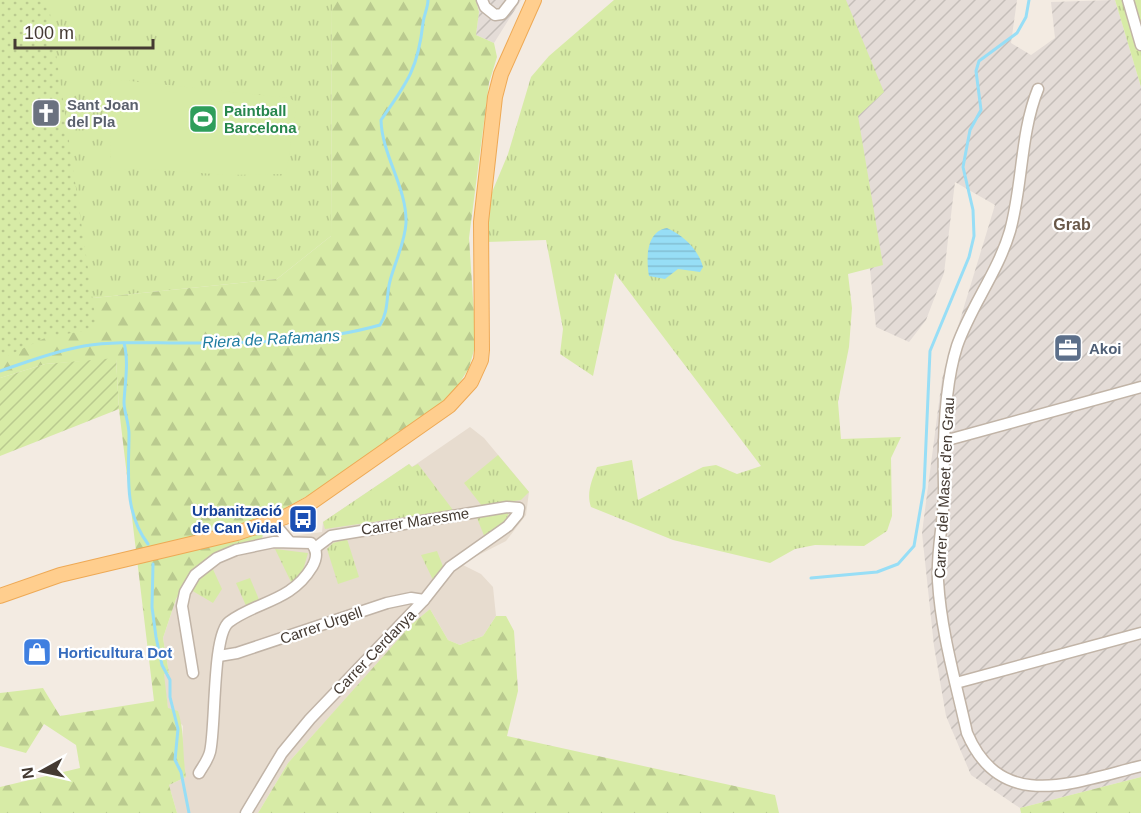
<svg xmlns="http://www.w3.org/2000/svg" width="1141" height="813" font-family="Helvetica,sans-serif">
	<defs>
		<pattern id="industrial-furrows" width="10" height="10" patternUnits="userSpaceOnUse" patternTransform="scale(1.5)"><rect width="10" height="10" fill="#e4dcd7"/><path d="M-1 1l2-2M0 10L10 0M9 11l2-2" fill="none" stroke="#c5beb9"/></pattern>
		<pattern id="grass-tufts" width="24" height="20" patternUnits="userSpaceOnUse" patternTransform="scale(1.5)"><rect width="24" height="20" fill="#d7eba6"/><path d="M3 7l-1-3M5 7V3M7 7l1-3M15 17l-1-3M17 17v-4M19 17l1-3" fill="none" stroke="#baca8f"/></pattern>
		<pattern id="forest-firs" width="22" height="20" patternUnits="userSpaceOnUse" patternTransform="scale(1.5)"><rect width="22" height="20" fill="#d7eba6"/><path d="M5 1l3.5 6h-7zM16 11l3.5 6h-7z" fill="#baca8f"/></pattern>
		<pattern id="park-dots" width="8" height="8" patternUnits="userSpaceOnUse" patternTransform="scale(1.5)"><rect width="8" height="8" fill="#d7eba6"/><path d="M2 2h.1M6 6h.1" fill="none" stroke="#baca8f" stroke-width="1.8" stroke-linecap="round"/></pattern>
		<pattern id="garden-furrows" width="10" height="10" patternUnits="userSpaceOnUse" patternTransform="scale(1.5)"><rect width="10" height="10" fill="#d7eba6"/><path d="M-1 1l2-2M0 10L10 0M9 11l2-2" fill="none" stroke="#baca8f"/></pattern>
		<pattern id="water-rules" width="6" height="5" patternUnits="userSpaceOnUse" patternTransform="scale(1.5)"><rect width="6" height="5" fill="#97def6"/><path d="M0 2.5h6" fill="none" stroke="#83bfd3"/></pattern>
	</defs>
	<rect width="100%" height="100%" fill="#f3ebe2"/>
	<polygon fill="#e7dccf" points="470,427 484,438 529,492 526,515 506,541 461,564 481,574 493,587 496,616 483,636 460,645 448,640 430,609 412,625 288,763 258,813 177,813 169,785 186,777 182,753 183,726 168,709 163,674 169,673 163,638 176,599 192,573 262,540 322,532 323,522 409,464 412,467"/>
	<g fill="url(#industrial-furrows)">
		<polygon points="476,0 521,0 494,43 476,35 479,11"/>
		<polygon points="842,0 1017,0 1011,43 1031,55 1055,38 1051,2 1115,0 1141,87 1141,777 1020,808 971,775 946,716 934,646 922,533 942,379 995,205 955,182 944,273 926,320 909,342 876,327"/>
	</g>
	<g fill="url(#grass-tufts)">
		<polygon points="0,0 332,0 331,236 277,279 25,305"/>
		<path d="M 614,0 L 846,0 L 884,92 L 858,116 L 883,265 L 848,274 L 852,308 L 849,347 L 838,402 L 841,439 L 901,437 L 891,458 L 892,516 L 887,531 L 864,546 L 815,545 L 795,549 L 770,563 L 673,540 L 591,507 C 586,493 592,480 597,467 L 632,460 L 638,500 L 703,467 L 716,465 L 737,474 L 761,466 L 615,273 L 593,376 L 560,354 L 563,329 L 546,240 L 486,242 L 490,197 L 508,154 L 531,77 L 549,56 Z"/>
		<polygon points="1115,0 1141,0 1141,87"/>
		<polygon points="498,455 529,492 521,500 482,506 464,483"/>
		<polygon points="409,464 412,467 418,464 453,510 325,529 323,522"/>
		<polygon points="509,512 505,523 485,538 477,518"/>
		<polygon points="347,539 359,577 338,584 327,549 333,543"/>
		<polygon points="275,549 308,553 302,574 292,584"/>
		<polygon points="437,551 444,569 434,582 421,555"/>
		<polygon points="211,565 222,589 213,603 191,590"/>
		<polygon points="250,578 260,602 247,608 236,583"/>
	</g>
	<g fill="url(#forest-firs)">
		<path d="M 332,0 L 476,0 L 479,12 L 476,35 L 494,43 L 497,57 L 489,83 L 469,238 L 476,343 L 469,368 L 452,395 L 338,479 L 265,519 L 262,540 L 192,573 L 176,599 L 163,638 L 169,673 L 164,674 L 168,708 L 178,711 C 185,732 182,754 186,777 L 169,785 L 177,813 L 0,813 L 0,787 L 80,768 L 76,745 L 44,724 L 26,753 L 0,746 L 0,693 L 43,688 L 60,716 L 154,701 L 119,409 L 116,359 L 45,364 L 0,378 L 0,296 L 25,305 L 277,279 L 331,236 Z"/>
		<polygon points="430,609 448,640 460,645 483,636 496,616 506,616 514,631 518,691 507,736 775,795 779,813 258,813 288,763 412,624"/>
		<polygon points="1141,777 1141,813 1021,813 1020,808"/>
	</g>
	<polygon fill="url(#park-dots)" points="0,0 48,0 97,329 47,337 3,358 0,356"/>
	<polygon fill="url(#garden-furrows)" points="116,358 119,409 0,456 0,378 45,364"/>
	<polygon fill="#d7eba6" points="111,79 290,98 297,104 286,174 227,175 134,168 110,172"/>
	<path fill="url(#water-rules)" d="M 667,228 C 684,236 698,249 703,267 L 700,272 L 678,269 L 665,279 L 649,276 C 646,259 646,231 667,228 Z"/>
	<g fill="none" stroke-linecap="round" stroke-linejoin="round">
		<g stroke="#97def6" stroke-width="3">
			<path d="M 124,343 C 129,362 125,382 124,402 C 124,412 129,423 129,434 C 129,472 123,511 148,544"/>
			<path d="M 0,371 C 27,362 55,351 84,346 C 116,341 148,343 180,343 C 246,343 317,343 380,325 C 389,311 386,296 390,281 C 395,262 405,242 406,223 C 407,187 382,156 381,120 C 407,83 418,69 423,23 C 424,14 428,8 428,0"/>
			<polyline points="153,564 152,607 156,637 162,665 170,680 170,697 178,729 175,760 181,772 189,813"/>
			<polyline points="811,578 877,572 898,564 914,546 924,488 930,351 969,257 974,236 973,210 963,167 970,130 981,110 976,71 979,61 1017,33 1026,17 1029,0"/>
		</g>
		<g stroke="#c1b4a7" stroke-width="13">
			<g id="minor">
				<polyline points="482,0 485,7 495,15 502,14 513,0"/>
				<polyline points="1128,0 1141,45"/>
				<path d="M 1038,89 C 1020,134 1023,184 1010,231 C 998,272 971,306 957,346 C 944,387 943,443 944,486 C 945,518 936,549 938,581 C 941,632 956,683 967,733 C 1001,813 1072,783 1141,766"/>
				<polyline points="944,441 1141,387"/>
				<polyline points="273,522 289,541"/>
				<polyline points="219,656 237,653 387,603 411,598 424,600"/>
				<path d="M 193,673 L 182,606 L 185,592 L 195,575 L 217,558 L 236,550 L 274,542 L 311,543 C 318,551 317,558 312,567 C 291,602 257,601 229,622 C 212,635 216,728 210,752 C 208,760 203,766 199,773"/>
				<polyline points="956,683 1141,633"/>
				<polyline points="246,813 282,753 310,719 424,600 450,567 508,526 518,514 519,508 507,507 331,536 315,548"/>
			</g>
		</g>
		<g stroke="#eea955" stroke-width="16">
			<polyline id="major" points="0,596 60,575 237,533 285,517 309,504 449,406 471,382 481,360 482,350 481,222 495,97 501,74 534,0"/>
		</g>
		<use href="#minor" stroke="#fff" stroke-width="10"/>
		<use href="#major" stroke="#ffce8e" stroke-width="14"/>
	</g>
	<defs>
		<g id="church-square" transform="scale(1.5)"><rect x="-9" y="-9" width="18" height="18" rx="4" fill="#6b7280" stroke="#fff"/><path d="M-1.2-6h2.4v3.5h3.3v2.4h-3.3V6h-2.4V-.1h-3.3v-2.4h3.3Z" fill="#fff"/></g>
		<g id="stadium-square" transform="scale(1.5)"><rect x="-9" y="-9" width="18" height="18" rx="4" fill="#2e9e5b" stroke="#fff"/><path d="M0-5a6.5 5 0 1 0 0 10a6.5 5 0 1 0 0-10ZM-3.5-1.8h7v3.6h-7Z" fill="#fff"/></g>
		<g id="office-square" transform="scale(1.5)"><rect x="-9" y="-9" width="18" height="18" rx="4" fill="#5c6f8a" stroke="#fff"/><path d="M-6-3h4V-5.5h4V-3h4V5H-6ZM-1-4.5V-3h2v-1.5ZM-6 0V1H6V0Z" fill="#fff"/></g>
		<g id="bus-square" transform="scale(1.5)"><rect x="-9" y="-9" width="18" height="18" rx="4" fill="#1a4fb4" stroke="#fff"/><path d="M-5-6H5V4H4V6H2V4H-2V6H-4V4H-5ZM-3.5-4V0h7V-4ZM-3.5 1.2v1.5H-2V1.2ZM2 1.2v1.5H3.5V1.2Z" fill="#fff"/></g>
		<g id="shop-square" transform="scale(1.5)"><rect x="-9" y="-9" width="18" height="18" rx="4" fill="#3f7fe0" stroke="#fff"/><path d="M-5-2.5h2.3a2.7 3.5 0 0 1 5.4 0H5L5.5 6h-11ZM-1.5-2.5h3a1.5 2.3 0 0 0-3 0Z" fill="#fff"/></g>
	</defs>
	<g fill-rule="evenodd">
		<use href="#church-square" x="46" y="113"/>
		<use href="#stadium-square" x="203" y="119"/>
		<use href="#office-square" x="1068" y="348"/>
		<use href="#bus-square" x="303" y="519"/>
		<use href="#shop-square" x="37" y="652"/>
	</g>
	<g text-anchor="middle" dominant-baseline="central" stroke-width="4.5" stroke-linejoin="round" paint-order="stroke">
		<g font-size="15" font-weight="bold" fill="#5b616d" stroke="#fff" text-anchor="start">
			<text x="67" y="104">Sant Joan<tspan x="67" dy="17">del Pla</tspan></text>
		</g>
		<g font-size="15" font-weight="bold" fill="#27864d" stroke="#fff" text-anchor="start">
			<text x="224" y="110">Paintball<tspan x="224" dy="17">Barcelona</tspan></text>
		</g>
		<g font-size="15" font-weight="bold" fill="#4e5e75" stroke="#fff" text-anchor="start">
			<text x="1089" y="348">Akoi</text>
		</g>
		<g font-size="15" fill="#443a32" stroke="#fff">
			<text transform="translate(944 488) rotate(-87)">Carrer del Maset d'en Grau</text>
			<text transform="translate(415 521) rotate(-9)">Carrer Maresme</text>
			<text transform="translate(321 625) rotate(-19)">Carrer Urgell</text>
			<text transform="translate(374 652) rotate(-46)">Carrer Cerdanya</text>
		</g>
		<g font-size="15" font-weight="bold" fill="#164399" stroke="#fff" text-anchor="end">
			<text x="282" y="510">Urbanització<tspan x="282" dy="17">de Can Vidal</tspan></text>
		</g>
		<g font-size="15" font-weight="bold" fill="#366cbe" stroke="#fff" text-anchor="start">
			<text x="58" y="652">Horticultura Dot</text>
		</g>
		<g font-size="16" font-weight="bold" fill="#685748" stroke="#fff">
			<text x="1072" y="224">Grab</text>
		</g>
		<g font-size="16" font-style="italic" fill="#207da0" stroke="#fff">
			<text transform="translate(271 339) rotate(-3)">Riera de Rafamans</text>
		</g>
	</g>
	<g transform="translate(42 771) rotate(262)" stroke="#ffffff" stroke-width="4.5" paint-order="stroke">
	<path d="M0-4.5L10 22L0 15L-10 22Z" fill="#443a32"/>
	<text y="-9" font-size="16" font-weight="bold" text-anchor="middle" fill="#443a32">N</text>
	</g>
	<path d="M15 39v9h138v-9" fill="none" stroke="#443a32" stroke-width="3"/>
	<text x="24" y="39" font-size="18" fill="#443a32" stroke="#ffffff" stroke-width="4.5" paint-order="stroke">100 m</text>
</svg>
